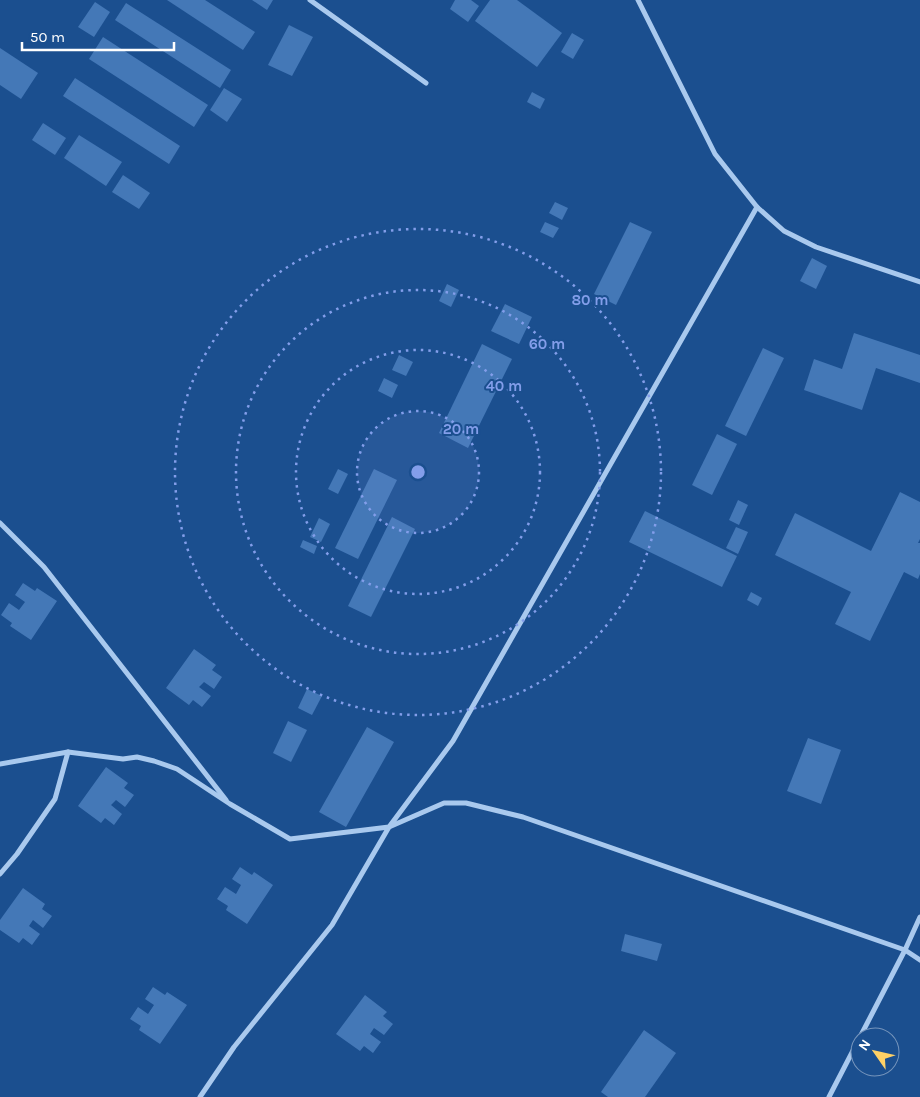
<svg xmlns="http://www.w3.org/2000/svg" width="920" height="1097" font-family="Karla,sans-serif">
	<rect width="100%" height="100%" fill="#1b4f8f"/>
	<g fill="#4478b7">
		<polygon points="167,0 205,0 255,32 243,50"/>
		<polygon points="252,0 273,0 267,10"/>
		<polygon points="455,0 471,0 479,6 468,22 450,9"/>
		<polygon points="490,0 517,0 562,33 537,67 475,21"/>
		<polygon points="95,2 110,12 94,37 78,27"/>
		<polygon points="126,3 231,70 220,88 115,20"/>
		<polygon points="289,25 313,37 292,76 268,65"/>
		<polygon points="572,33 584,40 573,59 561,52"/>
		<polygon points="103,37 208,105 194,127 89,59"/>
		<polygon points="0,48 38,73 21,99 0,85"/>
		<polygon points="75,78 180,146 169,164 63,96"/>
		<polygon points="224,88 242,99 227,122 210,110"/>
		<polygon points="532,92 545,99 540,109 527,102"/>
		<polygon points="43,123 66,138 55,155 32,140"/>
		<polygon points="79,135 122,162 106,186 64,158"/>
		<polygon points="123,175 150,193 139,209 112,192"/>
		<polygon points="555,202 568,208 562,220 549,213"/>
		<polygon points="545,222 559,228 553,238 540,232"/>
		<polygon points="630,222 652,232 616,305 594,294"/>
		<polygon points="812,258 827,266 816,289 800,281"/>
		<polygon points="447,284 459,290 451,307 439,301"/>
		<polygon points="505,304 532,317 519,344 491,331"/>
		<polygon points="854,333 920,355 920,383 876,368 862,410 804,390 814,359 842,369"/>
		<polygon points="482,344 512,359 468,448 439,433"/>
		<polygon points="763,348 784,358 746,436 725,426"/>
		<polygon points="399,355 413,362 406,376 392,370"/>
		<polygon points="384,378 398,385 392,398 378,391"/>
		<polygon points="717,434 737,444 712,495 692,485"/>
		<polygon points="338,469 348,474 338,494 328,489"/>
		<polygon points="374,469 397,480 358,559 335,548"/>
		<polygon points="900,492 920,502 920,539 918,543 920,543 920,574 918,579 904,572 870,641 835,624 851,592 775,555 795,513 871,551"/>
		<polygon points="738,500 748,505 739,525 729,520"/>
		<polygon points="645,511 737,556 722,587 629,542"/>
		<polygon points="392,517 415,529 371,617 348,606"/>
		<polygon points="319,518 330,524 321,542 310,537"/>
		<polygon points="736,527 748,532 738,554 726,548"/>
		<polygon points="303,540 317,546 314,554 300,547"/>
		<polygon points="23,583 35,591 37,588 57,601 31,640 10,626 12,623 1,615 9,603 19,610 25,602 15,595"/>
		<polygon points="751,592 762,598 758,606 747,600"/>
		<polygon points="194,649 216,665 212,670 222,677 214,689 204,682 199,687 211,696 202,707 193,700 189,705 166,688"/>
		<polygon points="307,689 322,696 312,715 298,708"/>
		<polygon points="288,721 307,730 291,762 273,753"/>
		<polygon points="367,727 394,742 346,827 319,812"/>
		<polygon points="808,738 841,750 821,804 787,791"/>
		<polygon points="106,767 128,783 124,788 134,795 125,807 116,800 111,805 122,814 114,825 105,818 101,823 78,806"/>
		<polygon points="240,867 252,875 254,872 273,885 247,924 226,910 228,906 217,899 225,887 236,894 241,885 232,879"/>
		<polygon points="23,888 45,904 42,909 52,916 43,928 33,920 29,926 40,934 32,945 23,938 19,943 0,930 0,920"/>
		<polygon points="625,934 662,944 657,961 621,951"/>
		<polygon points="153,987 165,995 167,992 187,1005 160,1044 139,1030 141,1026 130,1019 138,1007 148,1014 154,1005 145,999"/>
		<polygon points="365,995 387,1012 383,1016 393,1024 384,1035 374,1028 370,1034 381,1042 373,1053 364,1046 360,1051 336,1034"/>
		<polygon points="644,1030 676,1053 645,1097 608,1097 601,1092"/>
	</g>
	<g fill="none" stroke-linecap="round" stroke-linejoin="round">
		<g stroke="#a9c9ee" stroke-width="5">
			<polyline points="310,0 426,83"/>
			<polyline points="638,0 715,154 757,207 784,231 816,247 920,282"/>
			<polyline points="0,523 44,567 226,800"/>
			<polyline points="0,764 68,752 123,759 137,757 154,761 177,769 230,804 290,839 389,827 444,803 466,803 523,817 905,950 920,960"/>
			<polyline points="0,874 17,854 55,799 68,752"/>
			<polyline points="200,1097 234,1047 332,925 389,827 453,741 757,207"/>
			<polyline points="829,1097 905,950 920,917"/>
		</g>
	</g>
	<circle cx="418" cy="472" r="61" fill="#839eea" fill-opacity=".12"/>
	<g fill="none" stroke="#839eea" stroke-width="2.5" stroke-dasharray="2.5 5">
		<circle cx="418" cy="472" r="61"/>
		<circle cx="418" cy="472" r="122"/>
		<circle cx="418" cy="472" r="182"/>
		<circle cx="418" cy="472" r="243"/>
	</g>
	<circle cx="418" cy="472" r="8" fill="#839eea" stroke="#1b4f8f" stroke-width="2.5"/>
	<g font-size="15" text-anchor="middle" font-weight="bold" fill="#839eea" stroke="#1b4f8f" stroke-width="4" stroke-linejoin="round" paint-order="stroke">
		<text x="590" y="305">80 m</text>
		<text x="547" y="349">60 m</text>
		<text x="504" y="391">40 m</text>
		<text x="461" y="434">20 m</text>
	</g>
	<g transform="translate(875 1052) rotate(304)"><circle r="24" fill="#1b4f8f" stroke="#7695bc"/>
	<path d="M0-4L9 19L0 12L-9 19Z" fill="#ffd166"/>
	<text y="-8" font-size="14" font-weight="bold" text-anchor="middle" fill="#ffffff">N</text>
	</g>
	<path d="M22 42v8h152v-8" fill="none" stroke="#ffffff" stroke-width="2.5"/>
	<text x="30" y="42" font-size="15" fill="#ffffff" stroke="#1b4f8f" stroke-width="4" paint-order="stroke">50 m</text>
</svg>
